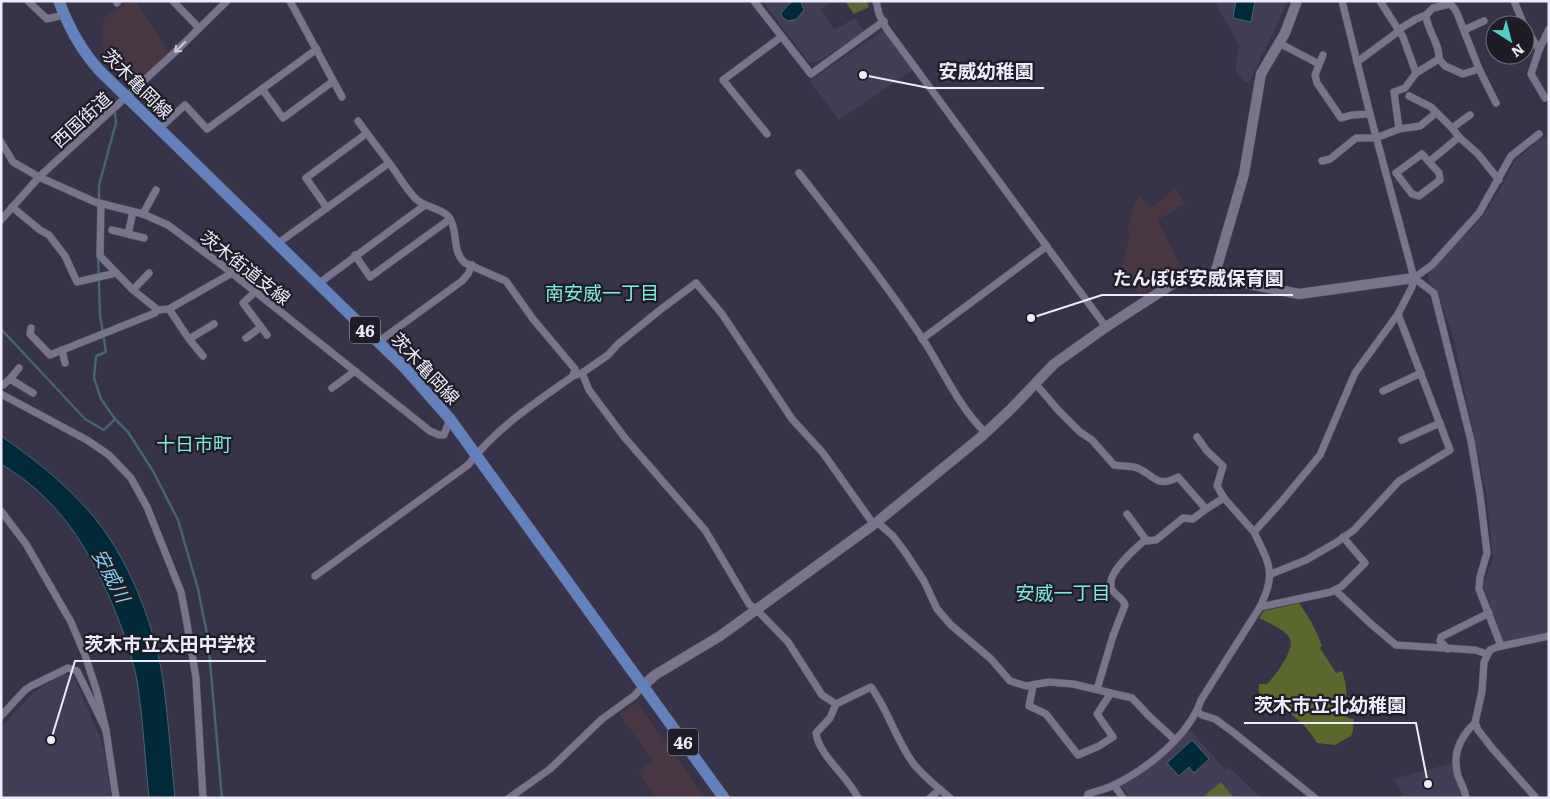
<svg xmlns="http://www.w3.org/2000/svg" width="1550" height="799" font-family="Literata,'Noto Sans JP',serif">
	<rect width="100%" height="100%" fill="#373348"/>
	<g fill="#493843">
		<polygon points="131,1 136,1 169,53 135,86 105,56 102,39 104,18"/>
		<polygon points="1175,189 1185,204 1158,220 1183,271 1135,297 1137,292 1131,278 1123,280 1120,273 1129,238 1128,229 1133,208 1140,195 1150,208"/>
		<polygon points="637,702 705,797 657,798 638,772 653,761 619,714"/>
	</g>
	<g fill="#423e58">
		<polygon points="762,1 833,1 821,10 834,30 855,18 865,32 815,63 809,62"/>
		<polygon points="1214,1 1286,1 1284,10 1249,83 1243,80 1235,70 1239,45"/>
		<polygon points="886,28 916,68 839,120 810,81"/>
		<polygon points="1542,138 1549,140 1549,633 1502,642 1483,584 1493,558 1486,492 1453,336 1438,293 1429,281 1428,274 1483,216 1503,184 1515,160"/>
		<polygon points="62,674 73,675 97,730 104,749 111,798 1,798 1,728 33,693"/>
		<polygon points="1190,730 1225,770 1229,767 1261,798 1131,798 1128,795 1121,785 1158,759"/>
		<polygon points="1452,763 1464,798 1404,798 1394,779"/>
	</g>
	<g fill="#5a6634">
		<polygon points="845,1 867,1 869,7 854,14"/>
		<polygon points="1221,782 1234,798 1202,798"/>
	</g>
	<path fill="#5a692b" d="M 1299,603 C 1308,616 1317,631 1322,646 L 1320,648 L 1336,673 L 1342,671 C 1346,684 1350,697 1341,709 C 1344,715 1347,719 1354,719 L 1353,731 L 1351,736 L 1335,745 L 1317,743 C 1307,726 1287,704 1266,707 C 1258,702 1258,693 1259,684 L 1267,684 C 1275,676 1297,648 1289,637 C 1285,630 1267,622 1259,618 L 1264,611 Z"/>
	<g fill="#00293a" stroke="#476474">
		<polygon points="793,1 801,2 804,10 797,19 788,21 782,17 781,13 788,5"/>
		<polygon points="1236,1 1255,1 1251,22 1233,18"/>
		<path d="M 1,436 C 33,458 62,481 87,509 C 128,554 157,629 164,688 C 169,725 171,761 175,798 L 149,798 C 145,759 143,719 137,680 C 132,655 123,631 114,608 C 89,548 59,498 1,464 Z"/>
		<polygon points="1192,740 1209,759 1194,773 1189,767 1179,776 1167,763"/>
	</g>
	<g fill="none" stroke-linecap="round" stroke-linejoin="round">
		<g stroke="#476474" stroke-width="2.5">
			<polyline points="99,202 99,185 116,123 115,113"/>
			<polyline points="98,255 100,315 106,352 96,356 94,378 101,399 115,419 128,432 153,471 178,520 198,589 208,639 222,798"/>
			<polyline points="1,329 85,419 104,430 115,419"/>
		</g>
		<g stroke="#545163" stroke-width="8">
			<g id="street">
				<polyline points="28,1 47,19 64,15"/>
				<polyline points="116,1 117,3"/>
				<polyline points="173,1 199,28"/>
				<polyline points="290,1 342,97"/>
				<polyline points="754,1 811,74 884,21"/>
				<polyline points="876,1 879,14 886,28 1106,327"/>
				<polyline points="1380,1 1403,37 1416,73"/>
				<polyline points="1514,1 1524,25"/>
				<polyline points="1525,26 1539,50"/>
				<polyline points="1398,30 1416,19 1426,15"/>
				<polyline points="1464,30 1484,21"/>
				<polyline points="1279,43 1319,64"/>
				<polyline points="1323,55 1315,75 1317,83 1341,118 1352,115 1370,114"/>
				<path d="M 1439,59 C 1440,43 1427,31 1426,15 L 1433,8 L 1450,4 L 1454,8 L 1457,13 L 1479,69 L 1496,103"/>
				<polyline points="1357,62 1399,31"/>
				<polyline points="262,89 283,118 332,82"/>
				<polyline points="1409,96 1431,107 1452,128 1459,137 1478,154 1499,180"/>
				<polyline points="1545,98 1531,74 1539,50 1549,29"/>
				<path d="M 358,121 C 370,138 383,154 395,171 C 401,180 408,191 416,199 C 426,208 442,208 449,217 C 459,231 451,251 465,263 L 506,281 L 533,319 L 575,369 L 573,376"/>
				<polyline points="1452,128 1470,115"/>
				<polyline points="159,129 185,105 207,129 317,49"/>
				<polyline points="1399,129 1394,92 1405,88 1416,73 1439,59 1445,66 1463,74 1479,69"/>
				<polyline points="767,134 723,80 781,37"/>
				<polyline points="1,142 13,162 39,177 95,202 143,214 168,225 223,266 430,431 439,435 444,435 450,419"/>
				<polygon points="1422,154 1439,173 1440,180 1419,196 1412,194 1396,173"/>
				<polyline points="1322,161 1330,159 1356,138 1376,138 1399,129 1420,126 1436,113"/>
				<polyline points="1430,161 1459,137"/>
				<path d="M 799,173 C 841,227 884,281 922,338 C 942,368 959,408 986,433"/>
				<polyline points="101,204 100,256 133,290 158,310"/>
				<polyline points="12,207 40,230 49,235 65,256 77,282 116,273"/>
				<polyline points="327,208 306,178 367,133"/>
				<polyline points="143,214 156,190"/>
				<polyline points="1,220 39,177 175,52 227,1"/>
				<polyline points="112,230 144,238"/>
				<polyline points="128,234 133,212"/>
				<polyline points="277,244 389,163"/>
				<polyline points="355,255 370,277 450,219"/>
				<polyline points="1414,278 1434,293 1471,441 1480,495 1487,553 1480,577 1479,589 1501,646"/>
				<polyline points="1414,278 1432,265 1479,213 1511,156 1539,134"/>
				<polyline points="318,284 425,205"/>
				<polyline points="133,290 149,273"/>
				<polyline points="255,292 243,303 267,335"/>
				<polyline points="31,328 30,334 50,355 155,313 158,310 169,309"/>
				<polyline points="246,338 261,327"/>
				<polyline points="189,339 214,324"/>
				<polyline points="922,339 1047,246"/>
				<polyline points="378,342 462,281 468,274 472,265"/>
				<polyline points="62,350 65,363"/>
				<polyline points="203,356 189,339 169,309 232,273"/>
				<path d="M 582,373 L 589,390 L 625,438 L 705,530 L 749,604 L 757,610 L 788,642 L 822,695 L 836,704 L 871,687 C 888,710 896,740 913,763 C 923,776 937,787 950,798"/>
				<polyline points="10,379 19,368"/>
				<path d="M 1035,383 L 1058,410 L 1080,432 L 1092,440 L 1114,465 C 1120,466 1128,466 1134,467 C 1153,472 1155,490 1178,477 L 1206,509 L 1224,498 L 1254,532"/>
				<polyline points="1,385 3,385 10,379 33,393"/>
				<polyline points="332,388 355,371"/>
				<polyline points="1383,391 1421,373"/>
				<polyline points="1,394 87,440 109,455 131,478 147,507 181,592 186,618 196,678 203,798"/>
				<polyline points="1197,437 1207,451 1223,466 1217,486 1224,498"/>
				<polyline points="1402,440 1440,423"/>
				<polyline points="1,511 26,544 71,622 85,655 97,692 106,730"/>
				<polyline points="1127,514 1147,541 1156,540 1183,518 1193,519 1206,509"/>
				<polyline points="877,522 893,536 905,552 924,581 937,609 951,625 991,659 1010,681 1026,686 1049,682 1073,684 1132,698 1149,716 1175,740"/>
				<polyline points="1271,574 1306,560 1337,542 1354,530 1399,481 1450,450 1398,314"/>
				<path d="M 315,576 L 468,465 C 497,427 535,403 573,376 L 582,373 L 608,355 L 618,344 L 660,310 L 696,283 L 722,314 L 792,419 L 823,453 L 874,525"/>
				<polyline points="1335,590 1371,624 1396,645 1475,650 1487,654"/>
				<polyline points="1260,607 1331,592 1342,586 1365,563 1343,537"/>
				<polyline points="1448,649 1440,641 1441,637 1489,613"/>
				<polyline points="1033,686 1029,706 1046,714 1078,755 1099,746 1113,737 1097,714 1111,693"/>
				<path d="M 1097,689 L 1113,636 L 1125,605 C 1123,597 1112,594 1111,587 C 1107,572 1136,548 1146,539"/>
				<path d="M 836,704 L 830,718 L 816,733 C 819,756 848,776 858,798"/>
				<polyline points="1197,711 1202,715 1215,719 1233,732 1315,798"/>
				<polyline points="1,716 25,690 31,686 68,668 77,671 106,730 116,798"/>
				<polyline points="1114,785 1123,798"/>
				<polyline points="509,798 550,769 602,719 634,696 643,686"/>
				<polyline points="930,798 940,789"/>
				<path d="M 1087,798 L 1088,794 C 1097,791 1106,789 1114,785 C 1147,769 1189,736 1201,700 L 1260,607 C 1277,572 1269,564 1254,532 L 1282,501 L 1320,455 L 1355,373 L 1398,314 L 1412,287 L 1414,278 L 1370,114 L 1342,1"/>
				<path d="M 1466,798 C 1465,789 1461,784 1458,776 C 1452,755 1460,737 1475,723"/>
				<polyline points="1536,798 1492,748 1478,730 1475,723 1482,691 1484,662 1490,650 1497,647 1549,636"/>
			</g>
		</g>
		<g stroke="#545163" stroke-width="11">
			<g id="secondary">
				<polyline points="1214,277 1244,174 1261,74 1285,33 1297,1"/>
				<polyline points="643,686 655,675 720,636 877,522 981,437 1011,409 1054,364 1106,327 1177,281 1190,276 1214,277 1299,294 1414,278"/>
			</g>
		</g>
		<g stroke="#545163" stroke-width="12">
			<path id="primary" d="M 59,1 C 68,26 81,50 99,70 L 405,368 L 450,419 L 724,798"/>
		</g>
		<use href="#street" stroke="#78748c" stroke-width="7"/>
		<use href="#secondary" stroke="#78748c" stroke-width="10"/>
		<use href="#primary" stroke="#6382bb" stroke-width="11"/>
	</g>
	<defs><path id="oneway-shaft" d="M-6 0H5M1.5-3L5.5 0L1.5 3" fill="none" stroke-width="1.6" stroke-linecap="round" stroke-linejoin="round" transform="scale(1.25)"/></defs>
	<use stroke="#cbc8d9" href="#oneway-shaft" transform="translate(180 47) rotate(135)"/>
	<g text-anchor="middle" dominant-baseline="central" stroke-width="4.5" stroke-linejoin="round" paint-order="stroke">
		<g fill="#1e1c26" stroke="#b0aeba" stroke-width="1">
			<rect x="350" y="316.5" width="30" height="27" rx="4"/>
			<rect x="668" y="728.5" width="30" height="27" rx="4"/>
		</g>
		<g font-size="16" font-weight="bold" fill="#eeecfa">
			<text x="365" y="330">46</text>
			<text x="683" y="742">46</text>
		</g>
		<g font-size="18" fill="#eeecfa" stroke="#1e1c26">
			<text transform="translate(138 83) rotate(45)">茨木亀岡線</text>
			<text transform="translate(81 119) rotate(-42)">西国街道</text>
			<text transform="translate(246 267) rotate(38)">茨木街道支線</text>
			<text transform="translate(426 368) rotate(47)">茨木亀岡線</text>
		</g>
		<g font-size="19" fill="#80eadf" stroke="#1e1c26">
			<text x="602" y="292">南安威一丁目</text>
			<text x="194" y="443">十日市町</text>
			<text x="1063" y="592">安威一丁目</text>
		</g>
		<g font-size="19" font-style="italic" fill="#83d1f8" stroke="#1e1c26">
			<text transform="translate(112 575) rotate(62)">安威川</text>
		</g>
	</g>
	<path fill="none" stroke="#eeecfa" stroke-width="2" d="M863 75L929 88H1044M1031 318L1102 295H1293M51 740L75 661H266M1428 784L1416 723H1244"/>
	<g fill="#eeecfa" stroke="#1e1c26" stroke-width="2">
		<circle cx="863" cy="75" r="5"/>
		<circle cx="1031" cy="318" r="5"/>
		<circle cx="51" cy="740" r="5"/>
		<circle cx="1428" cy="784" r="5"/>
	</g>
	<g font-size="19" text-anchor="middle" font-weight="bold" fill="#eeecfa" stroke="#1e1c26" stroke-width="4.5" stroke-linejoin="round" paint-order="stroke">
		<text x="986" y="78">安威幼稚園</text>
		<text x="1198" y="285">たんぽぽ安威保育園</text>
		<text x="170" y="651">茨木市立太田中学校</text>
		<text x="1330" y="712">茨木市立北幼稚園</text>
	</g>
	<rect width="1550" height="799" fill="none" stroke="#eeecfa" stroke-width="5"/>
	<g transform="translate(1510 40) rotate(144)"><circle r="24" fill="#1e1c26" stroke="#716f7b"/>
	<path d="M0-4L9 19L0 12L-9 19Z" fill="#56cec3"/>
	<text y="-8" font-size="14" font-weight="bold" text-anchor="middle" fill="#eeecfa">N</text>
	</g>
</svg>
